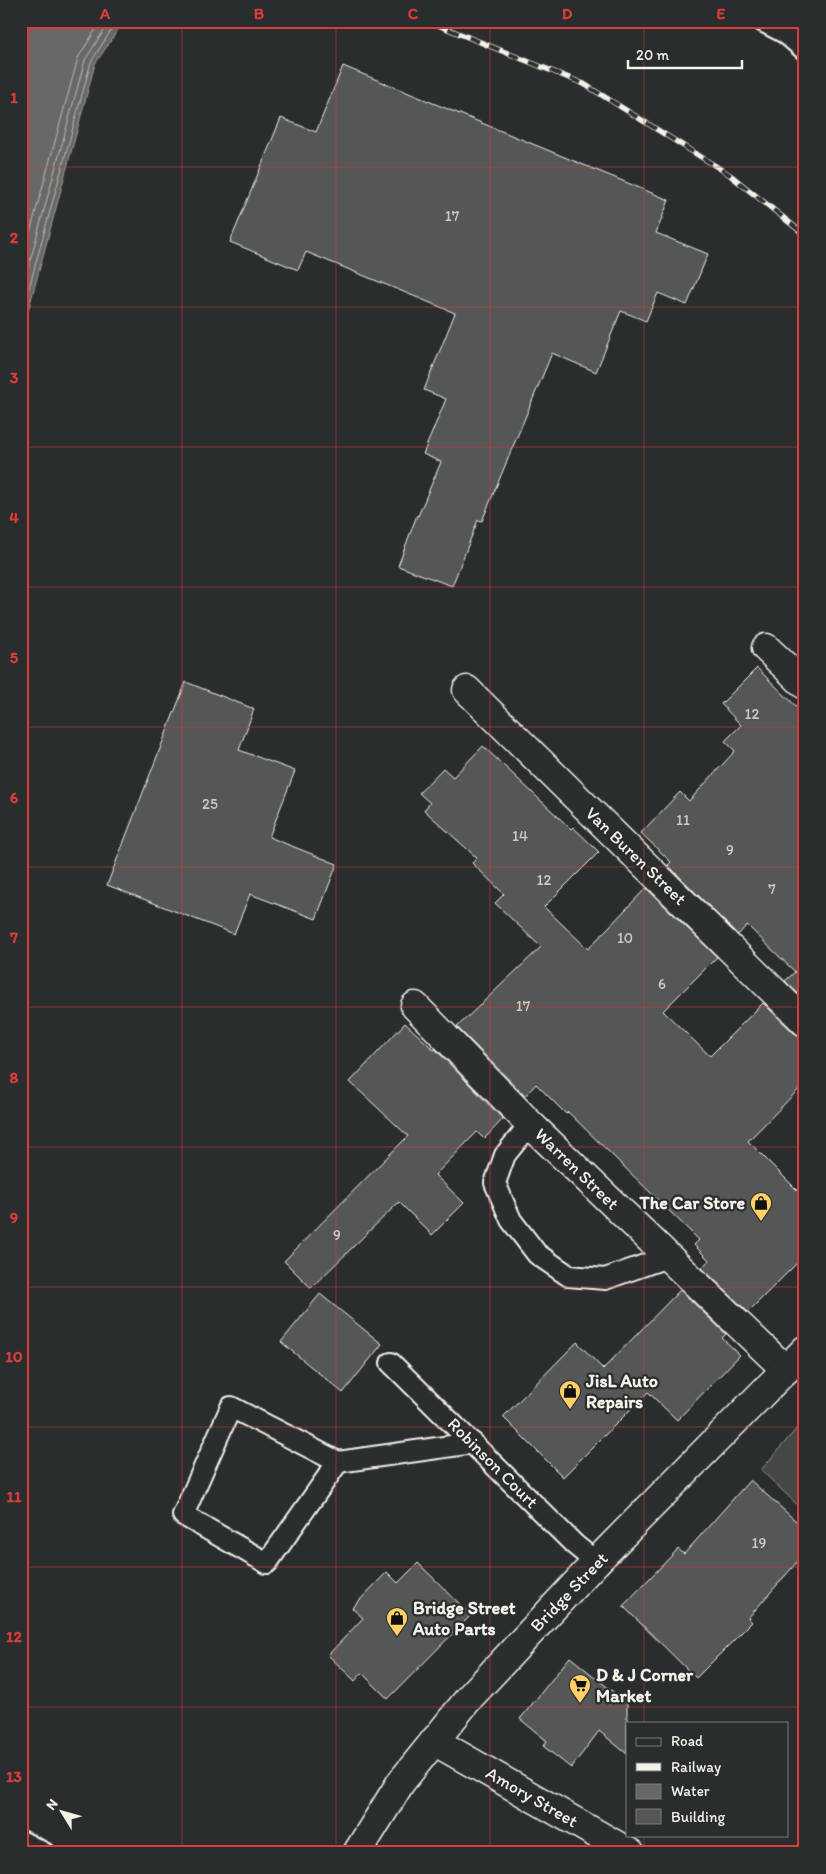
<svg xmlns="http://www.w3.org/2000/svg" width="826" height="1874" font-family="Itim,sans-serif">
	<rect width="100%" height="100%" fill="#2a2d2e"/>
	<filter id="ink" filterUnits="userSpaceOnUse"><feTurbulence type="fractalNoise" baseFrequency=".02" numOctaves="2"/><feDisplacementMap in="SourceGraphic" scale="10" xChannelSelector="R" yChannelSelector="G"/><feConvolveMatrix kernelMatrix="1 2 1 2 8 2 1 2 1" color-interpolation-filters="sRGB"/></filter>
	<g filter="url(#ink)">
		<polygon fill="#444645" stroke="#9c9c96" points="805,1419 805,1512 761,1470"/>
		<polygon fill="#676866" stroke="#9f9f9a" points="21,21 124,21 95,64 21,337"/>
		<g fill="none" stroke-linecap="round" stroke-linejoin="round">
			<g stroke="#bcbab4" stroke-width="1">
				<polyline points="21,265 78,58 101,21"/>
				<polyline points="21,294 85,60 110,21"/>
				<polyline points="21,317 91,62 117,21"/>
			</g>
		</g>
		<g fill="#555756" stroke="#f4f1e8">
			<polygon points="343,66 669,200 656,233 708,254 687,305 658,293 646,321 621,311 596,372 552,353 482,521 478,520 452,586 398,566 417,515 418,516 441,462 423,454 446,399 424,390 455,313 306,252 298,270 230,242 281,118 316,132"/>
			<polygon points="757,668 805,715 805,1000 785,981 795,972 747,925 738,935 668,865 671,862 641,833 680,792 689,801 735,751 725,741 741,725 721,704"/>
			<polygon points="186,682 254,709 239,750 295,771 269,837 337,864 316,919 250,894 234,934 107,885"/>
			<polygon points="483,746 571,829 573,827 599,852 544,907 588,949 646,888 717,957 663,1011 710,1056 763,1003 794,1033 805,1037 805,1083 748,1141 805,1198 805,1255 748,1312 702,1268 709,1260 694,1245 699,1240 568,1112 566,1114 536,1084 525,1096 457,1027 541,947 495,903 504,894 472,863 477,858 424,810 430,803 419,793 443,768 453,777"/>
			<polygon points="405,1023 434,1050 435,1049 503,1119 484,1139 477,1132 435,1175 464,1203 432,1235 399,1202 311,1288 284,1261 408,1136 350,1082"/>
			<polygon points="680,1290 726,1334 722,1338 740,1355 677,1420 648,1392 563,1477 503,1417 577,1342 603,1369"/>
			<polygon points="320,1294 382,1344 343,1393 281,1342"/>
			<polygon points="750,1480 805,1529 805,1553 748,1618 752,1622 696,1678 623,1606 678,1549 684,1554"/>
			<polygon points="418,1563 471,1615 388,1699 362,1673 355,1681 328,1655 363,1618 352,1608 387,1572 398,1583"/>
			<polygon points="570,1657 627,1703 627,1754 599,1731 571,1768 543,1746 547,1741 520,1719"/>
		</g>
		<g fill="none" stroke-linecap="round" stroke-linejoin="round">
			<g stroke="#f4f1e8" stroke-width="24">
				<g id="lane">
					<polyline points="762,21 785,33"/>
					<polyline points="792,21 785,33 805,50"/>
					<polyline points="530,1124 505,1155 495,1183 511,1220 537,1254 569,1276 605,1279 670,1256"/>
					<polyline points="391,1363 575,1545 596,1562"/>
					<polygon points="231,1407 338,1462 267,1563 183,1515"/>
					<polyline points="338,1462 473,1443"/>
					<polyline points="21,1841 44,1853"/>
				</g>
			</g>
			<g stroke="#f4f1e8" stroke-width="31">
				<g id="street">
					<polyline points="766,648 805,685"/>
					<polyline points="467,690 805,1022"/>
					<polyline points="415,1006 530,1124 786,1370"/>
					<polyline points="434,1741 630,1853"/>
				</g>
			</g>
			<g stroke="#f4f1e8" stroke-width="31">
				<polyline id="secondary" points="357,1853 401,1782 470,1697 596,1562 805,1350"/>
			</g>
			<use href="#lane" stroke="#2a2d2e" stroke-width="20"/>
			<use href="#street" stroke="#2a2d2e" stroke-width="28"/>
			<use href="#secondary" stroke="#2a2d2e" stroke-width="28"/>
			<g stroke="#f4f1e8" stroke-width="5.5">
				<polyline id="rail" points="428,21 584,84 730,175 805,235"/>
			</g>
			<use href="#rail" stroke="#2a2d2e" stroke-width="4" stroke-dasharray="11" stroke-linecap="butt"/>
		</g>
	</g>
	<path fill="none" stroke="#d93c3b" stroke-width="1" stroke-opacity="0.55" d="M 182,21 L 182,1853M 336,21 L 336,1853M 490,21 L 490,1853M 644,21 L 644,1723M 21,167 L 805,167M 21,307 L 805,307M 21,447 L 805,447M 21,587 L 805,587M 21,727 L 805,727M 21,867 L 805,867M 21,1007 L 805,1007M 21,1147 L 805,1147M 21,1287 L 805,1287M 21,1427 L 805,1427M 21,1567 L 805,1567M 21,1707 L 805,1707M 644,1835 L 644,1853"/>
	<defs>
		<g id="shop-pin" transform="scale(1.125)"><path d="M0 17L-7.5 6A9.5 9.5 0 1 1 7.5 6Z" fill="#ffd166" stroke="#2a2d2e"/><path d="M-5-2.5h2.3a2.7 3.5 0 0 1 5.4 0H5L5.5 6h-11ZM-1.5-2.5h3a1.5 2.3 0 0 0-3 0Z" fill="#111"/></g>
		<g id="supermarket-pin" transform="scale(1.125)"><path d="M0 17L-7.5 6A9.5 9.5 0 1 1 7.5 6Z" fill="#ffd166" stroke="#2a2d2e"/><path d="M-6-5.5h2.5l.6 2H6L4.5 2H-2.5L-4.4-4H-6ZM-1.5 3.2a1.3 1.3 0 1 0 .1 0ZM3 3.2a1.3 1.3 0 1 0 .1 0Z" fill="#111"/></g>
	</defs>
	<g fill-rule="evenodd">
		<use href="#shop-pin" x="761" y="1203"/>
		<use href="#shop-pin" x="570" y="1391"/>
		<use href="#shop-pin" x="397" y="1618"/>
		<use href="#supermarket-pin" x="580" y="1685"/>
	</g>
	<g text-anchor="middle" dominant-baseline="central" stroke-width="4.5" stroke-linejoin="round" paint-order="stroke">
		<g font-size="15" fill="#cccac4">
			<text x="452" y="216">17</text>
			<text x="752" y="714">12</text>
			<text x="210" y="804">25</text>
			<text x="683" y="820">11</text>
			<text x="520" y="836">14</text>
			<text x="730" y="850">9</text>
			<text x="544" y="880">12</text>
			<text x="772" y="889">7</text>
			<text x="625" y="938">10</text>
			<text x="662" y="984">6</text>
			<text x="523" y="1006">17</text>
			<text x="337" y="1235">9</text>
			<text x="759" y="1543">19</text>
		</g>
		<g font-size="18" fill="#f4f1e8" stroke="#2a2d2e">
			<text transform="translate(636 856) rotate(44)">Van Buren Street</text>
			<text transform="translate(577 1169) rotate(44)">Warren Street</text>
			<text transform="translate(493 1463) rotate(45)">Robinson Court</text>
			<text transform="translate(569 1592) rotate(-46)">Bridge Street</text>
			<text transform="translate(532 1797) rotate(30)">Amory Street</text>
		</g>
		<g font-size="18" font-weight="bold" fill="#f4f1e8" stroke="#2a2d2e" text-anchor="start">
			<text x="745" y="1203" text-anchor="end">The Car Store</text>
			<text x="586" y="1381">JisL Auto<tspan x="586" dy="21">Repairs</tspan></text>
			<text x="413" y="1608">Bridge Street<tspan x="413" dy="21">Auto Parts</tspan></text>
			<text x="596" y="1675">D &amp; J Corner<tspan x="596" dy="21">Market</tspan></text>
		</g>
	</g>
	<rect width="826" height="1874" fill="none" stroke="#2a2d2e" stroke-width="55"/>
	<rect x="626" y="1722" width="162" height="115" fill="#2a2d2e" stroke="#7b7b78"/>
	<rect x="636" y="1738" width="25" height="8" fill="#2a2d2e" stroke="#7b7b78"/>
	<text x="671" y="1746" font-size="15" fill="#f4f1e8">Road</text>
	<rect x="636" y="1763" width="25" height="8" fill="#f4f1e8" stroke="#7b7b78"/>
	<text x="671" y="1772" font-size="15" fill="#f4f1e8">Railway</text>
	<rect x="636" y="1784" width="25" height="15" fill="#676866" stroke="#7b7b78"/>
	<text x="671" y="1796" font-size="15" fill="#f4f1e8">Water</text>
	<rect x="636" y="1809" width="25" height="15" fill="#555756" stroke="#7b7b78"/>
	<text x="671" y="1822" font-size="15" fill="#f4f1e8">Building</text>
	<g transform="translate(62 1812) rotate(307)" stroke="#2a2d2e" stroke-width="4" paint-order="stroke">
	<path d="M0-4L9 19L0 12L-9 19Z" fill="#f4f1e8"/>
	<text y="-8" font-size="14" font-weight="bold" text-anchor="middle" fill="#f4f1e8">N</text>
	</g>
	<path d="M628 60v8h114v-8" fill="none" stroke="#f4f1e8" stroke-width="2.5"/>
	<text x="636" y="60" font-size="15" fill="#f4f1e8" stroke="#2a2d2e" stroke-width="4" paint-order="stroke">20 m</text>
	<rect x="28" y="28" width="770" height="1818" fill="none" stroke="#d93c3b" stroke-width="2"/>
	<g font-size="16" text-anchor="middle" font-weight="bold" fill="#d93c3b">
		<text x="105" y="19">A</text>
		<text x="259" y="19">B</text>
		<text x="413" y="19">C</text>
		<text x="567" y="19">D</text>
		<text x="721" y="19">E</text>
		<text x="14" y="103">1</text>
		<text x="14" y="243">2</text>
		<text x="14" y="383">3</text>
		<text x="14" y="523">4</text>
		<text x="14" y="663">5</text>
		<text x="14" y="803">6</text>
		<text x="14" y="943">7</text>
		<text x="14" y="1083">8</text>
		<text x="14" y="1223">9</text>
		<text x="14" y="1362">10</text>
		<text x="14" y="1502">11</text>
		<text x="14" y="1642">12</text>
		<text x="14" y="1782">13</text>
	</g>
</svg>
